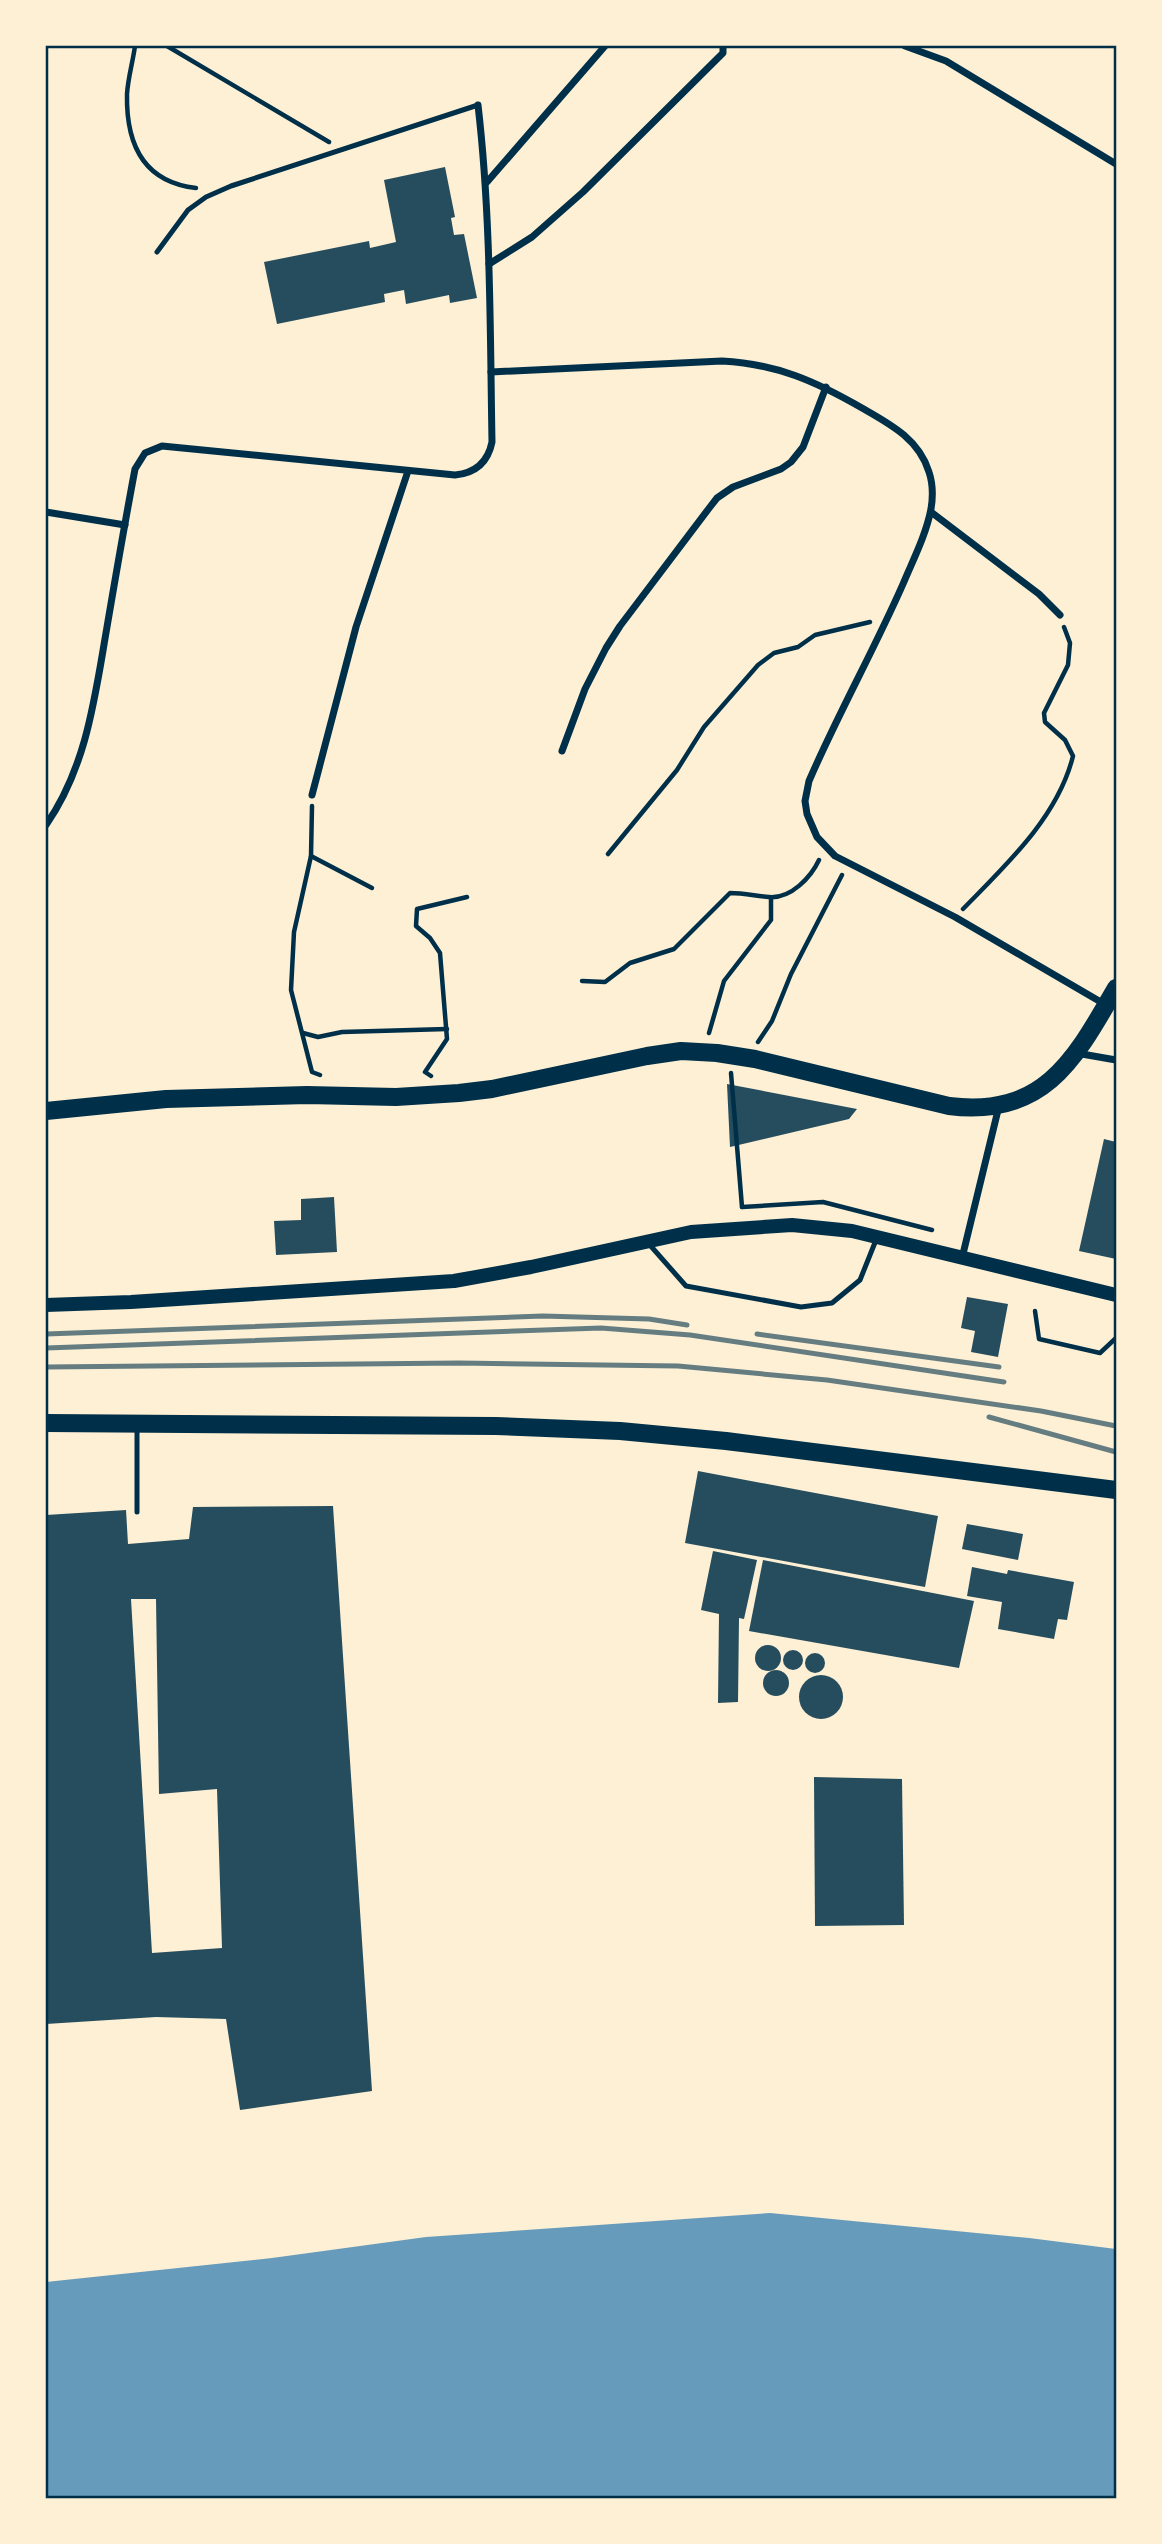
<svg xmlns="http://www.w3.org/2000/svg" width="1162" height="2544" font-family="Signika,sans-serif">
	<rect width="100%" height="100%" fill="#fdf0d5"/>
	<polygon fill="#669bbc" points="770,2213 1029,2238 1116,2249 1116,2498 46,2498 46,2282 272,2258 426,2237"/>
	<g fill="#264d5e" fill-rule="evenodd">
		<polygon points="445,167 455,217 451,218 454,235 464,234 477,298 450,303 449,295 406,304 404,290 384,294 385,302 277,324 264,262 369,241 370,248 396,242 384,180"/>
		<polygon points="727,1084 857,1109 849,1119 730,1147"/>
		<polygon points="1104,1139 1116,1142 1116,1259 1079,1251"/>
		<polygon points="334,1197 337,1252 276,1255 274,1221 301,1220 301,1199"/>
		<polygon points="967,1297 1008,1304 998,1357 971,1352 975,1331 961,1328"/>
		<polygon points="698,1471 938,1516 925,1587 685,1543"/>
		<path d="M 333,1506 L 372,2091 L 240,2110 L 226,2019 L 156,2017 L 46,2024 L 46,1515 L 126,1510 L 128,1544 L 189,1539 L 193,1507 ZM 131,1599 L 156,1599 L 159,1794 L 217,1789 L 222,1948 L 152,1953 Z"/>
		<polygon points="967,1524 1023,1534 1018,1560 962,1549"/>
		<polygon points="713,1551 757,1560 744,1619 739,1618 738,1702 718,1703 719,1614 701,1610"/>
		<polygon points="763,1560 974,1601 959,1668 749,1631"/>
		<polygon points="972,1567 1007,1574 1008,1570 1074,1582 1067,1620 1058,1619 1054,1639 998,1629 1002,1602 967,1596"/>
		<circle cx="768" cy="1658" r="13"/>
		<circle cx="793" cy="1660" r="10"/>
		<circle cx="815" cy="1663" r="10"/>
		<circle cx="776" cy="1683" r="13"/>
		<circle cx="821" cy="1697" r="22"/>
		<polygon points="814,1777 902,1779 904,1925 815,1926"/>
	</g>
	<g fill="none" stroke-linecap="round" stroke-linejoin="round">
		<g stroke="#003049" stroke-width="4.5">
			<path d="M 135,46 C 133,61 128,78 127,94 C 126,144 143,182 196,188"/>
			<polyline points="167,46 329,142"/>
			<polyline points="312,806 311,856 294,932 291,990 312,1072 320,1075"/>
			<polyline points="608,854 677,770 704,727 758,665 774,653 798,647 815,635 870,622"/>
			<polyline points="311,856 372,888"/>
			<path d="M 963,909 C 1006,865 1058,817 1073,756 L 1065,740 L 1045,722 L 1044,713 L 1068,665 L 1070,643 L 1064,627"/>
			<path d="M 582,981 L 605,982 L 630,963 L 674,949 L 730,893 C 744,893 756,896 769,897 C 791,899 811,877 819,860"/>
			<polyline points="303,1033 318,1037 342,1032 447,1029"/>
			<polyline points="709,1033 724,981 771,920 771,898"/>
			<polyline points="758,1042 772,1021 791,974 842,875"/>
			<polyline points="731,1073 742,1207"/>
			<polyline points="431,1076 425,1072 447,1039 440,953 430,938 416,926 417,909 467,897"/>
			<polyline points="742,1207 823,1202 932,1230"/>
			<polyline points="1035,1311 1039,1339 1100,1353 1116,1338"/>
		</g>
		<g stroke="#003049" stroke-width="5">
			<polyline points="157,252 188,210 206,197 231,186 478,105"/>
			<polyline points="649,1244 686,1286 801,1307 832,1303 860,1280 876,1240"/>
			<polyline points="137,1428 137,1512"/>
		</g>
		<g stroke="#003049" stroke-width="7">
			<polyline points="905,46 946,61 1116,164"/>
			<polyline points="487,182 605,46"/>
			<polyline points="489,264 532,237 583,192 723,53 723,46"/>
			<path d="M 491,372 L 722,361 C 777,364 815,381 862,408 C 890,424 919,439 929,472 C 933,484 933,497 931,509 C 926,535 913,560 903,584 C 874,650 838,714 809,781 L 805,801 L 807,814 L 817,837 L 835,856 L 955,917 L 1106,1005"/>
			<polyline points="46,512 125,525"/>
			<polyline points="931,512 1039,594 1060,615"/>
			<polyline points="562,751 585,689 606,648 620,626 710,507 717,498 733,487 781,469 791,462 803,447 826,387"/>
			<polyline points="312,795 356,627 408,471"/>
			<path d="M 46,825 C 87,766 95,696 107,627 C 116,574 125,522 135,469 L 145,453 L 162,446 L 455,475 C 476,473 488,462 492,442 C 490,329 491,217 478,105"/>
			<polyline points="1076,1053 1116,1060"/>
			<polyline points="962,1258 999,1106"/>
		</g>
		<polyline stroke="#003049" stroke-width="14" points="46,1305 131,1302 454,1281 531,1267 691,1232 792,1225 852,1231 1116,1295"/>
		<g stroke="#003049" stroke-width="18">
			<path d="M 46,1111 L 166,1099 L 307,1095 L 396,1097 L 459,1093 L 492,1089 L 647,1056 L 681,1051 L 717,1053 L 755,1059 L 949,1106 C 1044,1118 1075,1059 1116,988"/>
			<polyline points="46,1423 496,1426 620,1431 726,1441 1116,1490"/>
		</g>
		<g stroke="#657d81" stroke-width="5">
			<polyline points="46,1334 543,1316 649,1319 687,1325"/>
			<polyline points="757,1334 999,1367"/>
			<polyline points="46,1348 601,1328 690,1335 1004,1382"/>
			<polyline points="46,1367 459,1363 678,1366 827,1380 1041,1411 1116,1426"/>
			<polyline points="989,1417 1116,1452"/>
		</g>
	</g>
	<rect width="1162" height="2544" fill="none" stroke="#fdf0d5" stroke-width="94"/>
	<rect x="47" y="47" width="1068" height="2450" fill="none" stroke="#003049" stroke-width="2.5"/>
</svg>
